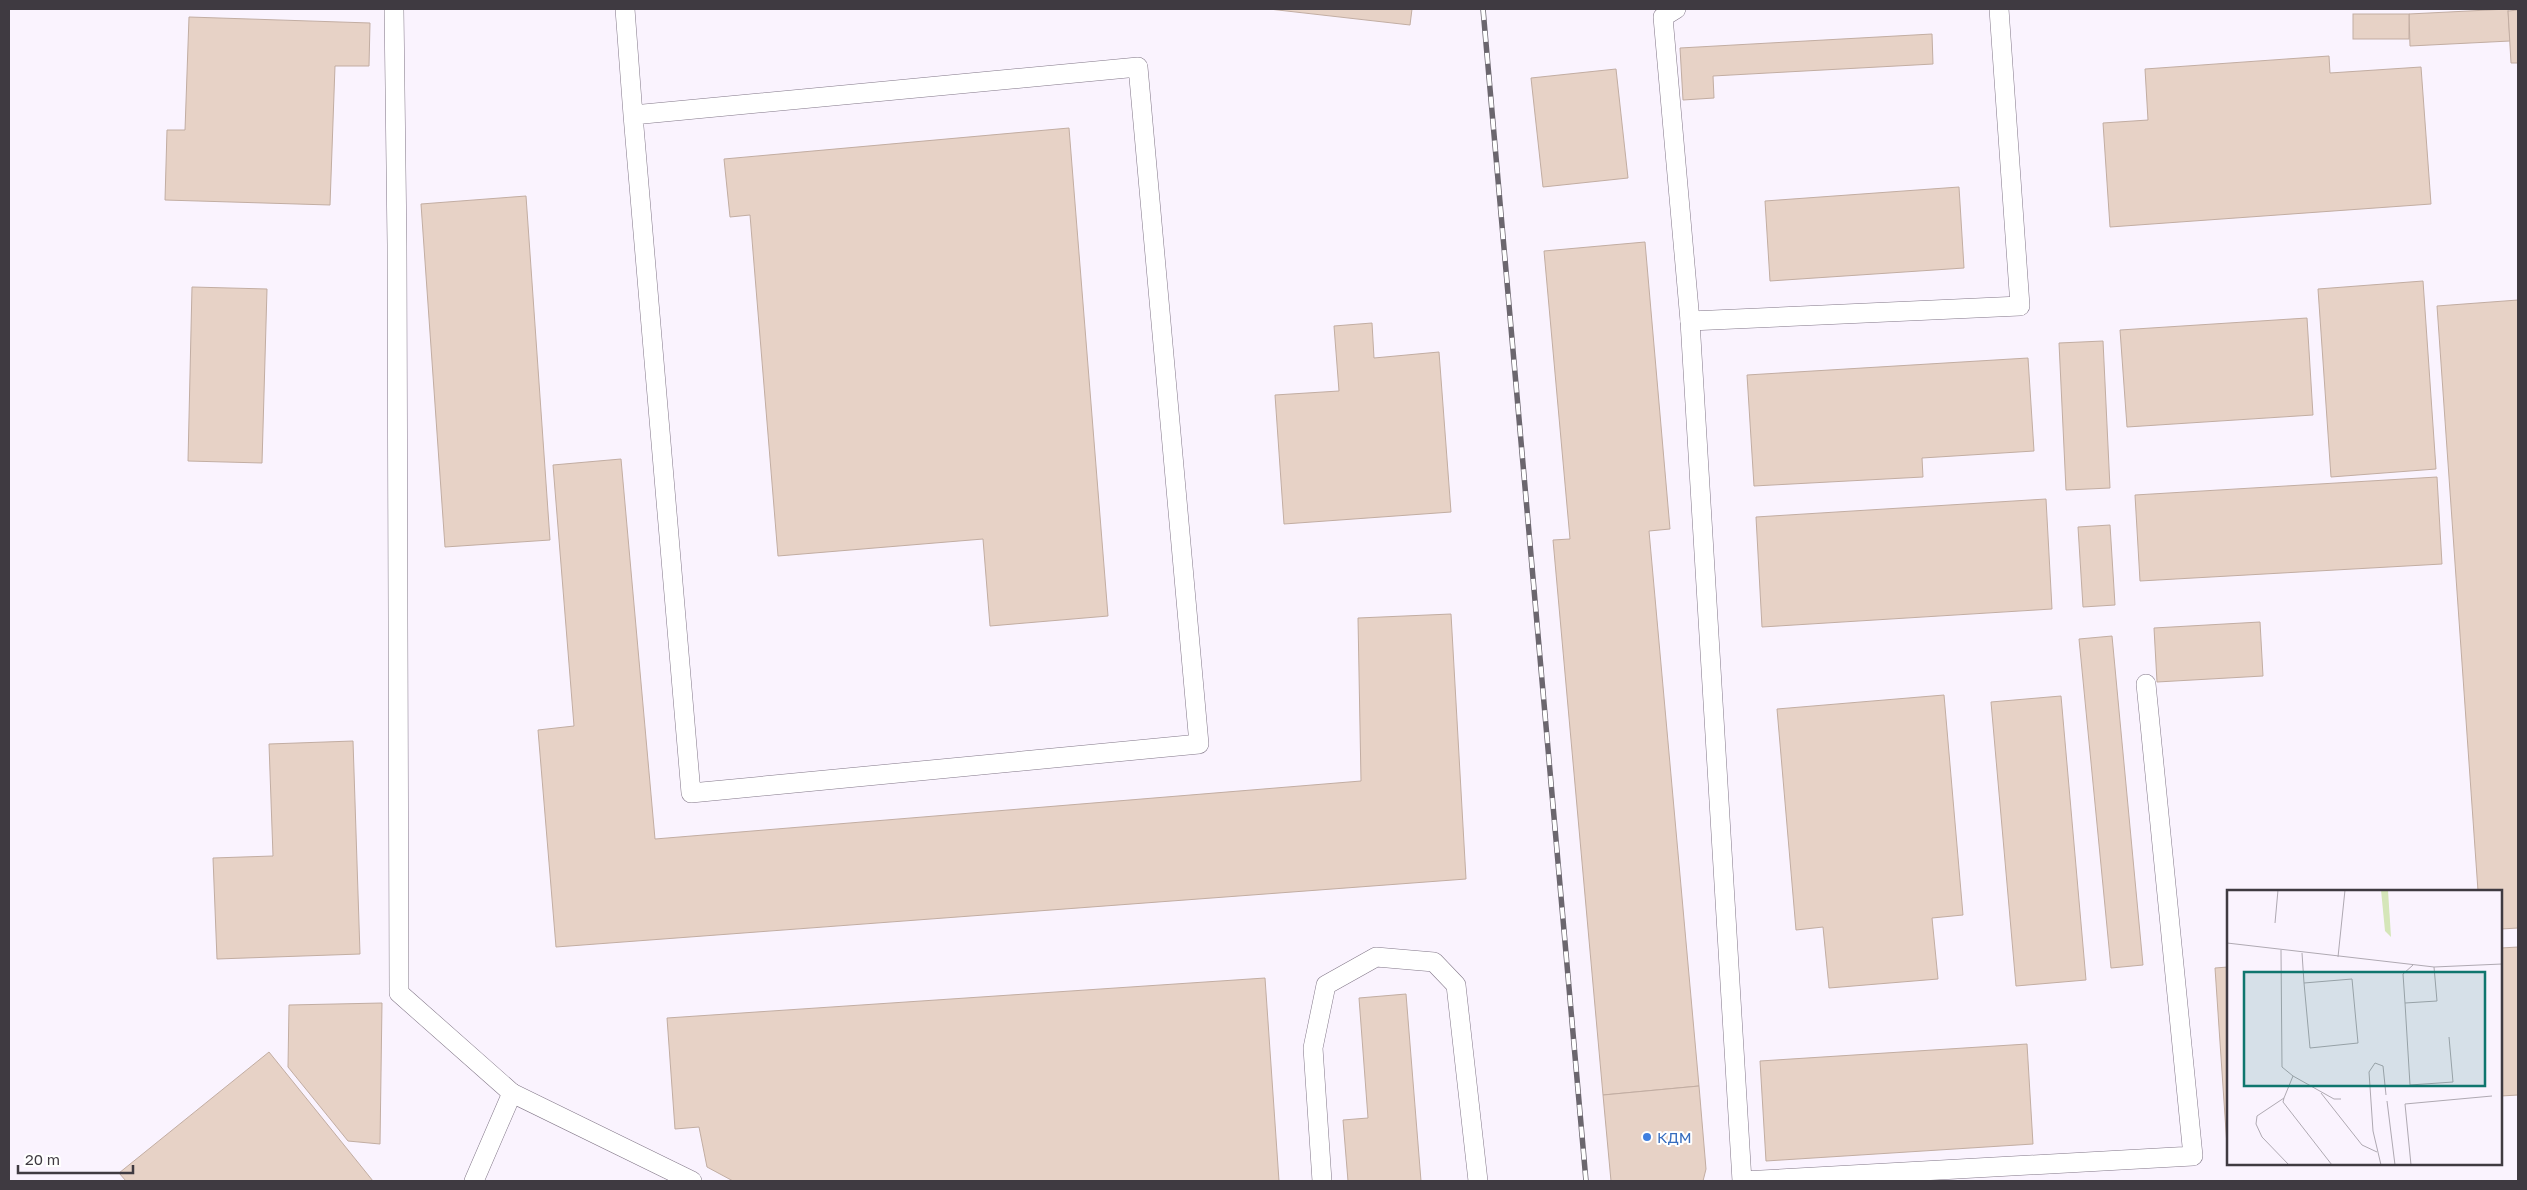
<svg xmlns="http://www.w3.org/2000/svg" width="2527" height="1190" font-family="'Golos Text',sans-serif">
	<rect width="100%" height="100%" fill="#faf3fe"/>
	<g fill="#e7d2c6" stroke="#c2ada2">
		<polygon points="1269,9 1412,9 1410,25"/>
		<polygon points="2508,9 2510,41 2410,46 2409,14"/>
		<polygon points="2518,10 2518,63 2511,63 2508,11"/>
		<rect x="2353" y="14" width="56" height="25"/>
		<polygon points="189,17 370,23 369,66 335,66 330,205 165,200 167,130 185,130"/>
		<polygon points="1932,34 1933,64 1713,76 1714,98 1683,100 1680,48"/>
		<polygon points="2329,56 2330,73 2421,67 2431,204 2110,227 2103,123 2148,120 2145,69"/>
		<polygon points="1616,69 1628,178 1543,187 1531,78"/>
		<polygon points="1069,128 1108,616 990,626 983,539 778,556 750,215 730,217 724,159"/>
		<polygon points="1959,187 1964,268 1770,281 1765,201"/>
		<polygon points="526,196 550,540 445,547 421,204"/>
		<polygon points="1645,242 1670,529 1649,531 1699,1086 1603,1095 1553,540 1570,539 1544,251"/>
		<polygon points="2423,281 2436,469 2331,477 2318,289"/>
		<polygon points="192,287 267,289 262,463 188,461"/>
		<polygon points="2518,300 2518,928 2501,929 2501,891 2478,891 2437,306"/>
		<polygon points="2307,318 2313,415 2127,427 2120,330"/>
		<polygon points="1372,323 1374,358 1439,352 1451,512 1284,524 1275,395 1339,391 1334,326"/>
		<polygon points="2103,341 2110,488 2066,490 2059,343"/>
		<polygon points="2028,358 2034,451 1922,458 1923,477 1754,486 1747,375"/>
		<polygon points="621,459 655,839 1361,781 1358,618 1451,614 1466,879 556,947 538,730 574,726 553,465"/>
		<polygon points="2437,477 2442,564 2140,581 2135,495"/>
		<polygon points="2046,499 2052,609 1762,627 1756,517"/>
		<polygon points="2110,525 2115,605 2083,607 2078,527"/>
		<polygon points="2260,622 2263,676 2157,682 2154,628"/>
		<polygon points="2112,636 2143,965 2111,968 2079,639"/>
		<polygon points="1944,695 1963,915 1932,918 1938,979 1829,988 1823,927 1796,930 1777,709"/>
		<polygon points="2061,696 2086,980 2016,986 1991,702"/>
		<polygon points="353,741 360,954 217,959 213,858 273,856 269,744"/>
		<polygon points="2518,947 2518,1095 2501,1096 2501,948"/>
		<polygon points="2228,967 2228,1145 2227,1146 2215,968"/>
		<polygon points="1265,978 1279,1181 733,1181 707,1167 699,1127 675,1129 667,1018"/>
		<polygon points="1406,994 1421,1181 1348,1181 1343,1120 1368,1118 1359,998"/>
		<polygon points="382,1003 380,1144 348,1141 288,1067 289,1005"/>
		<polygon points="2027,1044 2033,1144 1766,1161 1760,1061"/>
		<polygon points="269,1052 373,1181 126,1181 119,1173"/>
		<polygon points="1699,1086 1706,1169 1703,1181 1611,1181 1603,1095"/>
	</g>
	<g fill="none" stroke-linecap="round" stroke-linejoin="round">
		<g stroke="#827788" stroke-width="20">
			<g id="service">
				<polyline points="394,9 397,245 399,993 512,1093 474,1181"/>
				<polyline points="625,9 633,115 691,793 1199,744 1138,67 633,115"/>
				<polyline points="1676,9 1663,17 1690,321 2020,306 1999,9"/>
				<polyline points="1690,321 1742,1181 2193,1156 2146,684"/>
				<polyline points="512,1093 692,1181"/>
				<polyline points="1322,1181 1313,1048 1326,985 1376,957 1434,962 1456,985 1478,1181"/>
			</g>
		</g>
		<use href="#service" stroke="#fff" stroke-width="19"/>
		<g stroke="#6b666e" stroke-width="5.5">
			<polyline id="rail" points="1483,9 1586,1181"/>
		</g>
		<use href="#rail" stroke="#fff" stroke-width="4" stroke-dasharray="11" stroke-linecap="butt"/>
	</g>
	<circle fill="#3f7fe0" stroke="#fff" stroke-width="2" cx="1647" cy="1137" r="5"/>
	<g text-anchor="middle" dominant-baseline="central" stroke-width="4" stroke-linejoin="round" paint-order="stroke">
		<g font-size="15" fill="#366cbe" stroke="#fff" text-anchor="start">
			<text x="1657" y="1137">КДМ</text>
		</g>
	</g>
	<g transform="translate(2227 890)">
		<rect width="275" height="275" fill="#faf3fe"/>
		<path d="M 154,0 L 161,0 L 164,47 L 158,41 Z" fill="#d5e6b9"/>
		<path fill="none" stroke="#afa9b2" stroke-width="1" d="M 48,33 L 51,0M 0,53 L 207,77 L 275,74M 54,60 L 55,177 L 66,186 L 57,208 L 30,226 L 29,234 L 35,247 L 62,275M 75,63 L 77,93 L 83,158 L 131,153 L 125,89 L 77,93M 111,67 L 118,0M 186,75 L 176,84 L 178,113 L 210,111 L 207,77M 178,113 L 183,195 L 226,192 L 222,147M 66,186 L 107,209 L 114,209M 94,203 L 135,255 L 150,262M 57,208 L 56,212 L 105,275M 160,211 L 168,275M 154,275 L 146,241 L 142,182 L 148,173 L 156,176 L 159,205M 184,275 L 178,214 L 265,206"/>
		<path fill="#0f766e" fill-opacity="0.15" stroke="#0f766e" stroke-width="2.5" d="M 17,82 L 258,82 L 258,196 L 17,196 Z"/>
		<rect width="275" height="275" fill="none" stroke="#3f3a41" stroke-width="2.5"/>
	</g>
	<rect width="2527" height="1190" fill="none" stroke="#3f3a41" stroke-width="20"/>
	<path d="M18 1165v8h115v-8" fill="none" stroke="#3f3a41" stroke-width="2.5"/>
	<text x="25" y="1165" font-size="15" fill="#3f3a41" stroke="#ffffff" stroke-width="4" paint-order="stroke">20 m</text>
</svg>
